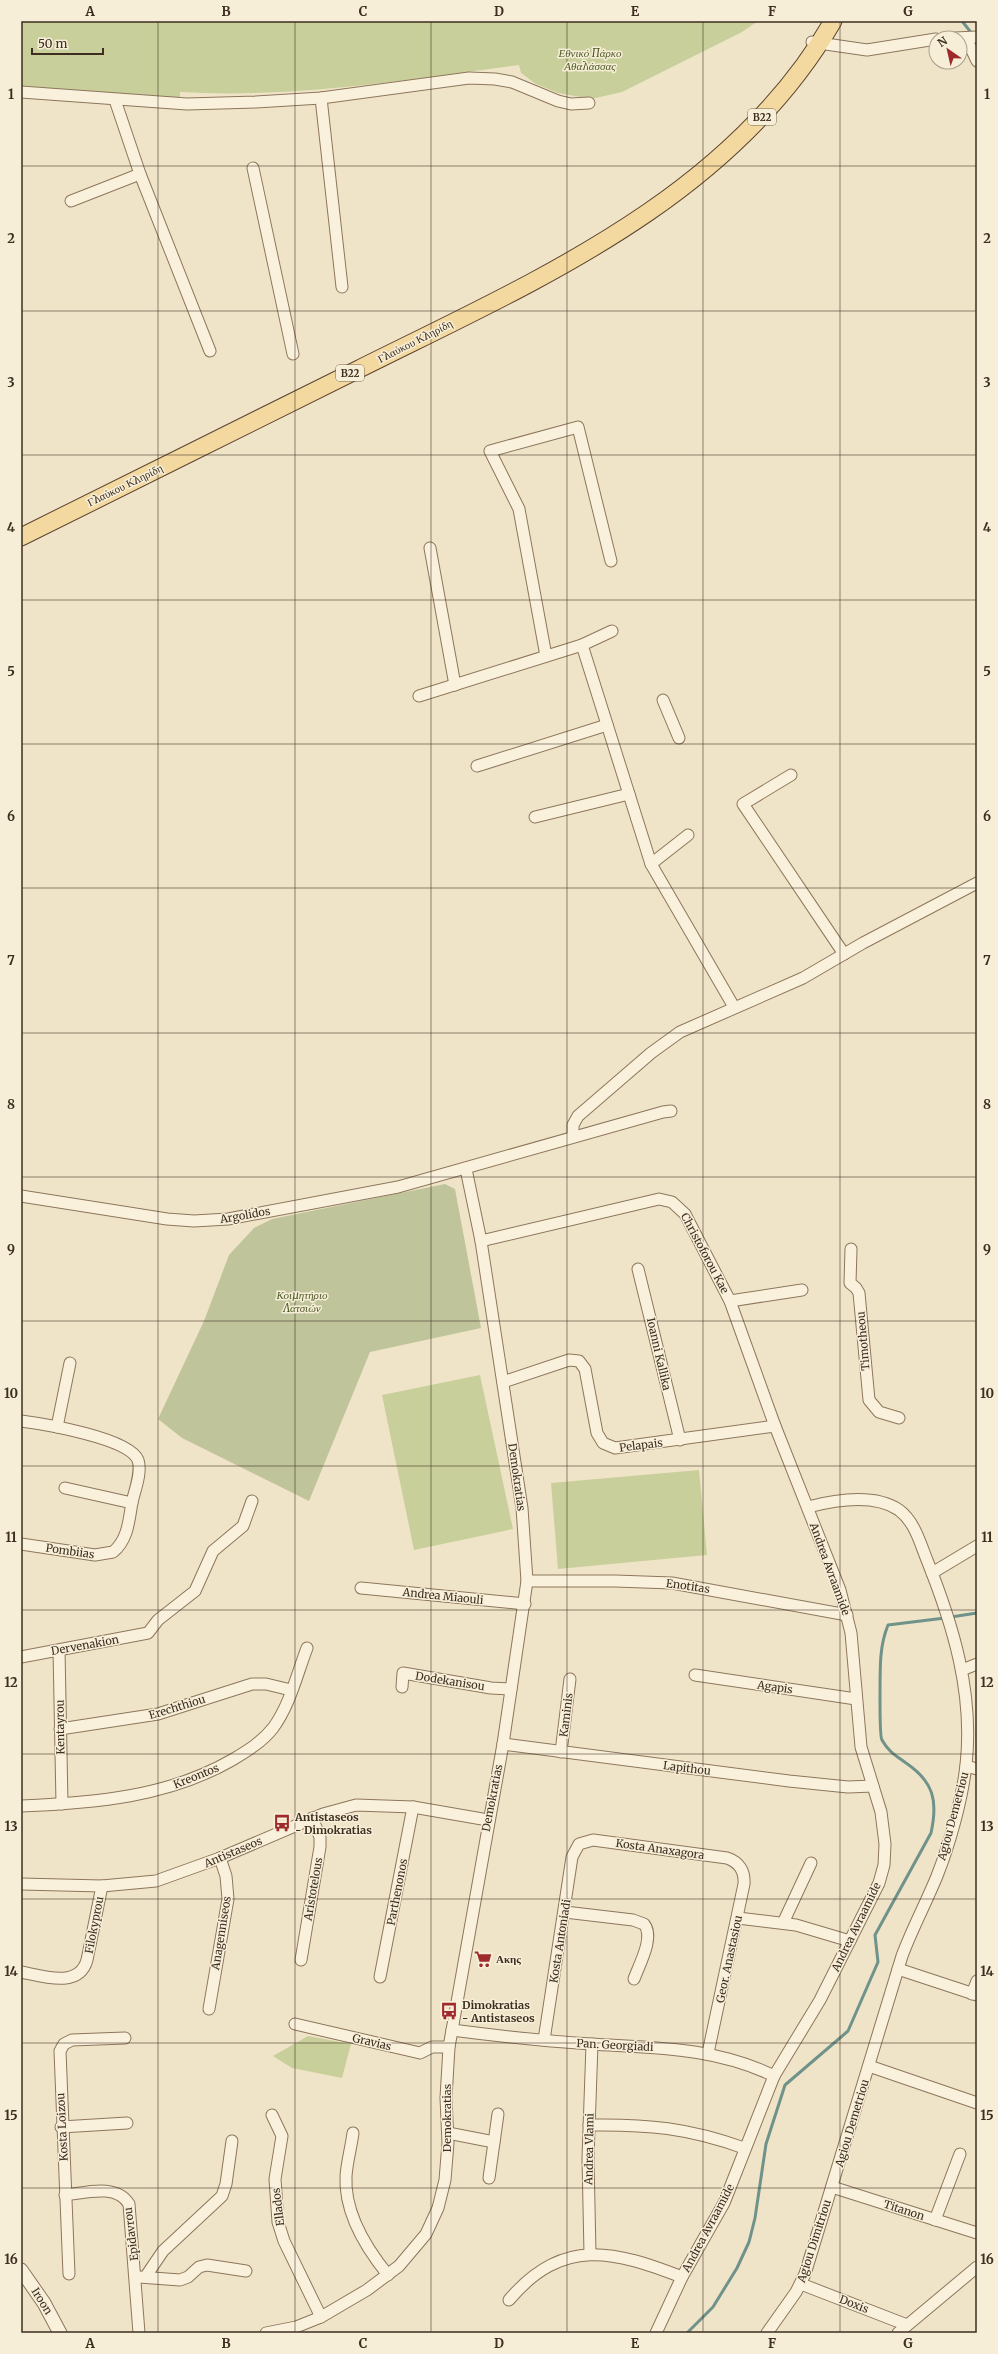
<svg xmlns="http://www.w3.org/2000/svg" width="998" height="2354" font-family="Merriweather,serif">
	<rect width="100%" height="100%" fill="#f0e4c8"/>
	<g fill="#c9cf9b">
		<path d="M 21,21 L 758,21 L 742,32 L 622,92 L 591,99 L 558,93 L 536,84 L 521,73 L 519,65 C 407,79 294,99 180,92 L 180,97 L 173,100 L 21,88 Z"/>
		<polygon points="480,1375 513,1529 414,1550 382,1395"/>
		<polygon points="699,1470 707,1555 558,1569 551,1483"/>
		<polygon points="308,2036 351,2044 342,2078 292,2068 273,2056"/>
	</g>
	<polygon fill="#bfc49a" points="445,1184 455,1189 481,1328 370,1352 309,1501 182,1438 158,1419 204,1321 229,1255 254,1228 272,1219"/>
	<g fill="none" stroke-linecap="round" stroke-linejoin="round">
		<g stroke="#6f938a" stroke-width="3">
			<polyline points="962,21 973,35"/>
			<polyline points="951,1617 977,1613"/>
			<path d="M 687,2333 L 713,2307 L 737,2268 L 749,2242 L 755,2218 L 766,2144 L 785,2085 L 848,2031 L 878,1962 L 875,1935 L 931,1833 C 938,1801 934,1782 906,1763 C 895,1755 888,1751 882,1740 C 879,1736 880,1664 881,1655 C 882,1644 884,1635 888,1625 L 945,1618"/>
		</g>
		<g stroke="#8d765c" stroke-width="13">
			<g id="minor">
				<polyline points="955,38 977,37"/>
				<polyline points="966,38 977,61"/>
				<polyline points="812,42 867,50 936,39"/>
				<polyline points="21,92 187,104 256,102 321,98 469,78 495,79 512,82 558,101 571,104 589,103"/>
				<polyline points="321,98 342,287"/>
				<polyline points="115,100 140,174 210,351"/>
				<polyline points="253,168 293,354"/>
				<polyline points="71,201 140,174"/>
				<polyline points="430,548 455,685"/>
				<polyline points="582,645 651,864 734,1007"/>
				<polyline points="546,656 519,509 490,451 578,427 611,561"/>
				<polyline points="419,696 582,645 612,631"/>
				<polyline points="663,700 679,738"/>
				<polyline points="477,766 607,725"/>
				<polyline points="791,775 743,804 844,954"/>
				<polyline points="535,817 629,794"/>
				<polyline points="651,864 688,835"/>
				<polyline points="573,1136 573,1125 578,1116 651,1053 680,1032 803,978 863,943 977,883"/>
				<polyline points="21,1196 167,1219 194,1221 228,1219 398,1187 663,1112 671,1111"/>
				<polyline points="481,1241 659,1199 672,1202 685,1214 730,1301 775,1426 840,1590 851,1633 861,1747 881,1812 885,1844 884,1865 879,1883 820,2000 774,2076 724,2203 682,2277 656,2333"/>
				<polyline points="851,1249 850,1283 856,1288 859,1293 869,1400 879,1412 899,1418"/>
				<polyline points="638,1269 680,1440"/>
				<polyline points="730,1301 802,1290"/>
				<polyline points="503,1382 569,1360 579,1361 585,1369 597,1433 603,1443 615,1448 775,1426"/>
				<path d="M 21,1421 C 44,1424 129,1438 138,1460 C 142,1472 135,1490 132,1502 C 129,1520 128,1540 113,1552 L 95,1555 L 21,1544"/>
				<polyline points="57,1427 70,1363"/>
				<polyline points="65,1488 132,1503"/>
				<polyline points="932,1573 977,1546"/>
				<polyline points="527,1581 615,1581 672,1583 847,1615"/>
				<polyline points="361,1588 525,1604"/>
				<polyline points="59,1650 62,1804"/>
				<polyline points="21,1657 148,1633 158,1620 195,1591 213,1551 243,1526 252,1501"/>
				<polyline points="962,1670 977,1664"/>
				<polyline points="695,1675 856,1699"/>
				<polyline points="402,1687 403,1673 491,1688 511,1689"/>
				<polyline points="60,1729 158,1714 252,1684 266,1684 291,1690"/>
				<polyline points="503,1744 789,1781 848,1787 873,1786"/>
				<polyline points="561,1752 570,1679"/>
				<polyline points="966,1766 977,1769"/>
				<path d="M 21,1806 C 94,1803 168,1797 232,1760 C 247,1751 262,1742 273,1728 C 290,1705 297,1674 307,1648"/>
				<polyline points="21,1884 102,1886 156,1881 220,1858 323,1814 356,1805 413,1807 488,1820"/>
				<path d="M 565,1912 L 633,1920 L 644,1924 C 655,1937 639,1965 634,1979"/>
				<polyline points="738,1918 796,1925 850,1941"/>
				<polyline points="783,1923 811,1863"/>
				<polyline points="301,1960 320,1847 320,1837 312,1818"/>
				<polyline points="898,1969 977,1995"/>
				<path d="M 21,1972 C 42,1976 79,1989 87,1960 L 102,1886"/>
				<polyline points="380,1977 413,1807"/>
				<polyline points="972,1994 977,1981"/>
				<polyline points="209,2009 228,1899 226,1876 220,1858"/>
				<polyline points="295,2024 420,2053 432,2047 449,2047"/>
				<path d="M 452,2030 C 498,2036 544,2041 591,2044 C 654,2048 716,2047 774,2076"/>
				<path d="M 544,2040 L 572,1857 L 579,1844 L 593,1840 L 727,1858 C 739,1862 745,1871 744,1884 L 708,2053"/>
				<polyline points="869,2066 977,2103"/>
				<polyline points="272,2115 282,2136 275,2179 278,2222 284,2241 321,2317"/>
				<path d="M 589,2125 C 647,2124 689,2128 744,2148"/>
				<polyline points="61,2127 127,2123"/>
				<path d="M 353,2133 C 351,2148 347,2162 346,2176 C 344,2213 366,2248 388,2275"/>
				<polyline points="448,2133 494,2142"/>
				<polyline points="489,2178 498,2114"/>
				<polyline points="832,2187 977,2233"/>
				<path d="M 65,2195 C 85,2193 116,2183 129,2204 L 139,2333"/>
				<polyline points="935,2220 960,2154"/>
				<polyline points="590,2254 588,2158 592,2044"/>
				<polyline points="69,2274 60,2051 64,2044 72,2040 125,2038"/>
				<polyline points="146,2276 163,2251 222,2196 226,2184 232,2141"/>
				<polyline points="139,2277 180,2280 188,2277 199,2267 207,2265 246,2271"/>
				<polyline points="801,2284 907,2325"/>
				<path d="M 509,2300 C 563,2236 614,2251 682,2277"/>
				<polyline points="266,2333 296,2327 321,2317 367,2290 399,2266 426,2234 438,2208 445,2180 448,2143 446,2098 449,2047 503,1744 527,1581 522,1508 481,1241 466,1169"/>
				<path d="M 767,2333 L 796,2292 L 805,2274 L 902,1956 C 912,1929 926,1903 937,1876 C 950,1843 962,1800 966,1765 C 974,1693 953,1625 927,1560 C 920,1543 915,1522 899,1510 C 874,1493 835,1500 808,1507"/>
				<polyline points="898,2333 977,2267"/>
			</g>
		</g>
		<g stroke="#8d765c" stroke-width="15">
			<polyline id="tertiary" points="21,2270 44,2303 60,2333"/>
		</g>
		<g stroke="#5b4430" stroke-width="19">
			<path id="primary" d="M 21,537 C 134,481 246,425 359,369 C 535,281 730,199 833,21"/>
		</g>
		<use href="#minor" stroke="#faf1dc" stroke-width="11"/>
		<use href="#tertiary" stroke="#faf1dc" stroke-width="13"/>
		<use href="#primary" stroke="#f3d9a0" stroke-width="17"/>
	</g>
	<path fill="none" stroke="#3d2e20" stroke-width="1" stroke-opacity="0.55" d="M 158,21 L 158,2333M 295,21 L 295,2333M 431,21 L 431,2333M 567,21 L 567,2333M 703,21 L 703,2333M 840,21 L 840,2333M 21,166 L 977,166M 21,311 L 977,311M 21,455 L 977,455M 21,600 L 977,600M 21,744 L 977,744M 21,888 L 977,888M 21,1033 L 977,1033M 21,1177 L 977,1177M 21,1321 L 977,1321M 21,1466 L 977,1466M 21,1610 L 977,1610M 21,1754 L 977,1754M 21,1899 L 977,1899M 21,2043 L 977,2043M 21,2188 L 977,2188"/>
	<defs>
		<g id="bus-bare" transform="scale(1.38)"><path d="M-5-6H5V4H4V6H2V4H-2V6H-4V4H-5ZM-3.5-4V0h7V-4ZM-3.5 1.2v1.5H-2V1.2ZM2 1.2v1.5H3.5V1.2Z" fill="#9e2a2b" stroke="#f7eed8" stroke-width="2.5" paint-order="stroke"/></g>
		<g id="supermarket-bare" transform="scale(1.38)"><path d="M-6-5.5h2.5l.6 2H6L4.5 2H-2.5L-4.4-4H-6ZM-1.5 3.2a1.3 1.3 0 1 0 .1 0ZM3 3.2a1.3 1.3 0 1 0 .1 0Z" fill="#9e2a2b" stroke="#f7eed8" stroke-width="2.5" paint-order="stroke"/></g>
	</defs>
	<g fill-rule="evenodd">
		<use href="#bus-bare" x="282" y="1823"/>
		<use href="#supermarket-bare" x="483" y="1959"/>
		<use href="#bus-bare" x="449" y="2011"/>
	</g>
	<g text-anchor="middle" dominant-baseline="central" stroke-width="3" stroke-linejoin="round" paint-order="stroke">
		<g fill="#f7eed8" stroke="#756857" stroke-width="1">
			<rect x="748" y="109" width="28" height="16" rx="3"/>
			<rect x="336" y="365" width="28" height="16" rx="3"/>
		</g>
		<g font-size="10" font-weight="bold" fill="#3d2e20">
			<text x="762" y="117">B22</text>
			<text x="350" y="373">B22</text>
		</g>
		<g font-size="11" font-style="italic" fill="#4d5a26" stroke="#f7eed8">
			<text x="590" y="53">Εθνικό Πάρκο<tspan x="590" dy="13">Αθαλάσσας</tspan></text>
			<text x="302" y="1295">Κοιμητήριο<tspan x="302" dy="13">Λατσιών</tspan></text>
		</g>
		<g font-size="11" fill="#3d2e20" stroke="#f7eed8">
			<text transform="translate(415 341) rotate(-27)">Γλαύκου Κληρίδη</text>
			<text transform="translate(125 485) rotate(-26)">Γλαύκου Κληρίδη</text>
			<text transform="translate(245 1215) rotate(-10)">Argolidos</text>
			<text transform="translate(705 1253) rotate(62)">Christoforou Kae</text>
			<text transform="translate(863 1341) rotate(-95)">Timotheou</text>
			<text transform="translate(659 1354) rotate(77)">Ioanni Kallika</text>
			<text transform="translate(641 1445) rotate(-7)">Pelapais</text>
			<text transform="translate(517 1477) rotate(82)">Demokratias</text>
			<text transform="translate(70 1551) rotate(8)">Pombiias</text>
			<text transform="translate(830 1569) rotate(70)">Andrea Avraamide</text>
			<text transform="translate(688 1586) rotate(8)">Enotitas</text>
			<text transform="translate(443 1596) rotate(6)">Andrea Miaouli</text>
			<text transform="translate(85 1645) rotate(-10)">Dervenakion</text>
			<text transform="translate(450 1681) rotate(9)">Dodekanisou</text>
			<text transform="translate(775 1687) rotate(8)">Agapis</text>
			<text transform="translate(177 1707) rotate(-17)">Erechthiou</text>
			<text transform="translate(566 1715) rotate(-83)">Kaminis</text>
			<text transform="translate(60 1727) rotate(-91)">Kentayrou</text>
			<text transform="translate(687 1768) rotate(7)">Lapithou</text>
			<text transform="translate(196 1776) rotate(-22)">Kreontos</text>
			<text transform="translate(492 1798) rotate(-79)">Demokratias</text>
			<text transform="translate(953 1816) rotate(-75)">Agiou Demetriou</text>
			<text transform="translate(660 1849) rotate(8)">Kosta Anaxagora</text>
			<text transform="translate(233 1852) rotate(-23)">Antistaseos</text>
			<text transform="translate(313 1889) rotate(-80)">Aristotelous</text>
			<text transform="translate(397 1892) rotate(-79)">Parthenonos</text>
			<text transform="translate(94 1925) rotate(-79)">Filokyprou</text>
			<text transform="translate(856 1927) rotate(-64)">Andrea Avraamide</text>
			<text transform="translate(221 1933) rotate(-81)">Anagenniseos</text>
			<text transform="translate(560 1941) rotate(-81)">Kosta Antoniadi</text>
			<text transform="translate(729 1959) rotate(-78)">Geor. Anastasiou</text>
			<text transform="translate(372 2042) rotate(13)">Gravias</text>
			<text transform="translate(615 2045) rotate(3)">Pan. Georgiadi</text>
			<text transform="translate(447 2118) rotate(-90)">Demokratias</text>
			<text transform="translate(852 2123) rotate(-73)">Agiou Demetriou</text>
			<text transform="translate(62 2127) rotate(-93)">Kosta Loizou</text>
			<text transform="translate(589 2149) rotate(-89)">Andrea Vlami</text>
			<text transform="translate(278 2207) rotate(-97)">Ellados</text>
			<text transform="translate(904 2210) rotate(18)">Titanon</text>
			<text transform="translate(708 2228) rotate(-62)">Andrea Avraamide</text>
			<text transform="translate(131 2234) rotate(-97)">Epidavrou</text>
			<text transform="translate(814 2241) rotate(-72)">Agiou Dimitriou</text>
			<text transform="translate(42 2301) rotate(58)">Iroon</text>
			<text transform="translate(854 2304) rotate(21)">Doxis</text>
		</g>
		<g font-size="11" font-weight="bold" fill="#3d2e20" stroke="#f7eed8" text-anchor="start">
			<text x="295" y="1817">Antistaseos<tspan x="295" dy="13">- Dimokratias</tspan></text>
			<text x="496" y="1959">Ακης</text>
			<text x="462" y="2005">Dimokratias<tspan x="462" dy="13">- Antistaseos</tspan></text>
		</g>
	</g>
	<rect width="998" height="2354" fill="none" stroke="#f7eed8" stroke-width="44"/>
	<g transform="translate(948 50) rotate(326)"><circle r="19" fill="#f7eed8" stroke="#ada18e"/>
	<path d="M0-3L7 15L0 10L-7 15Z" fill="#9e2a2b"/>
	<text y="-6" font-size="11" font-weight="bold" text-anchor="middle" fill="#3d2e20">N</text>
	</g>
	<path d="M32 48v6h71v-6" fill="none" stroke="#3d2e20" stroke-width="2"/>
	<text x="38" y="48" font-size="12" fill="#3d2e20" stroke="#f7eed8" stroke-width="3" paint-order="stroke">50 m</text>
	<rect x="22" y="22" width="954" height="2310" fill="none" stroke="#3d2e20" stroke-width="1.5"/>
	<g font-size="13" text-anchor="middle" font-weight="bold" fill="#3d2e20">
		<text x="90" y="16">A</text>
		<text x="226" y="16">B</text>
		<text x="363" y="16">C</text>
		<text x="499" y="16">D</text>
		<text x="635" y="16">E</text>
		<text x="772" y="16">F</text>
		<text x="908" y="16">G</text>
		<text x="11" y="99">1</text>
		<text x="987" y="99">1</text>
		<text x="11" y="243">2</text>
		<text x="987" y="243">2</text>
		<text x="11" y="387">3</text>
		<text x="987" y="387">3</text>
		<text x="11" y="532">4</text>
		<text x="987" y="532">4</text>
		<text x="11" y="676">5</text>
		<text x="987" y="676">5</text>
		<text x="11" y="821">6</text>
		<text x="987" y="821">6</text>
		<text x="11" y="965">7</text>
		<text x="987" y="965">7</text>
		<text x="11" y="1109">8</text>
		<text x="987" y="1109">8</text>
		<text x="11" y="1254">9</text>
		<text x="987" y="1254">9</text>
		<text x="11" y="1398">10</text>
		<text x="987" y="1398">10</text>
		<text x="11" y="1542">11</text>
		<text x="987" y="1542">11</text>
		<text x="11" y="1687">12</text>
		<text x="987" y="1687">12</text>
		<text x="11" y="1831">13</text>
		<text x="987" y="1831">13</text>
		<text x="11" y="1976">14</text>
		<text x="987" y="1976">14</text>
		<text x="11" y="2120">15</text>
		<text x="987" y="2120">15</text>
		<text x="11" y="2264">16</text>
		<text x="987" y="2264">16</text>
		<text x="90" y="2348">A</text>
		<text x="226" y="2348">B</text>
		<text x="363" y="2348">C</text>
		<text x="499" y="2348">D</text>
		<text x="635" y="2348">E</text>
		<text x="772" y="2348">F</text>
		<text x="908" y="2348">G</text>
	</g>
</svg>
